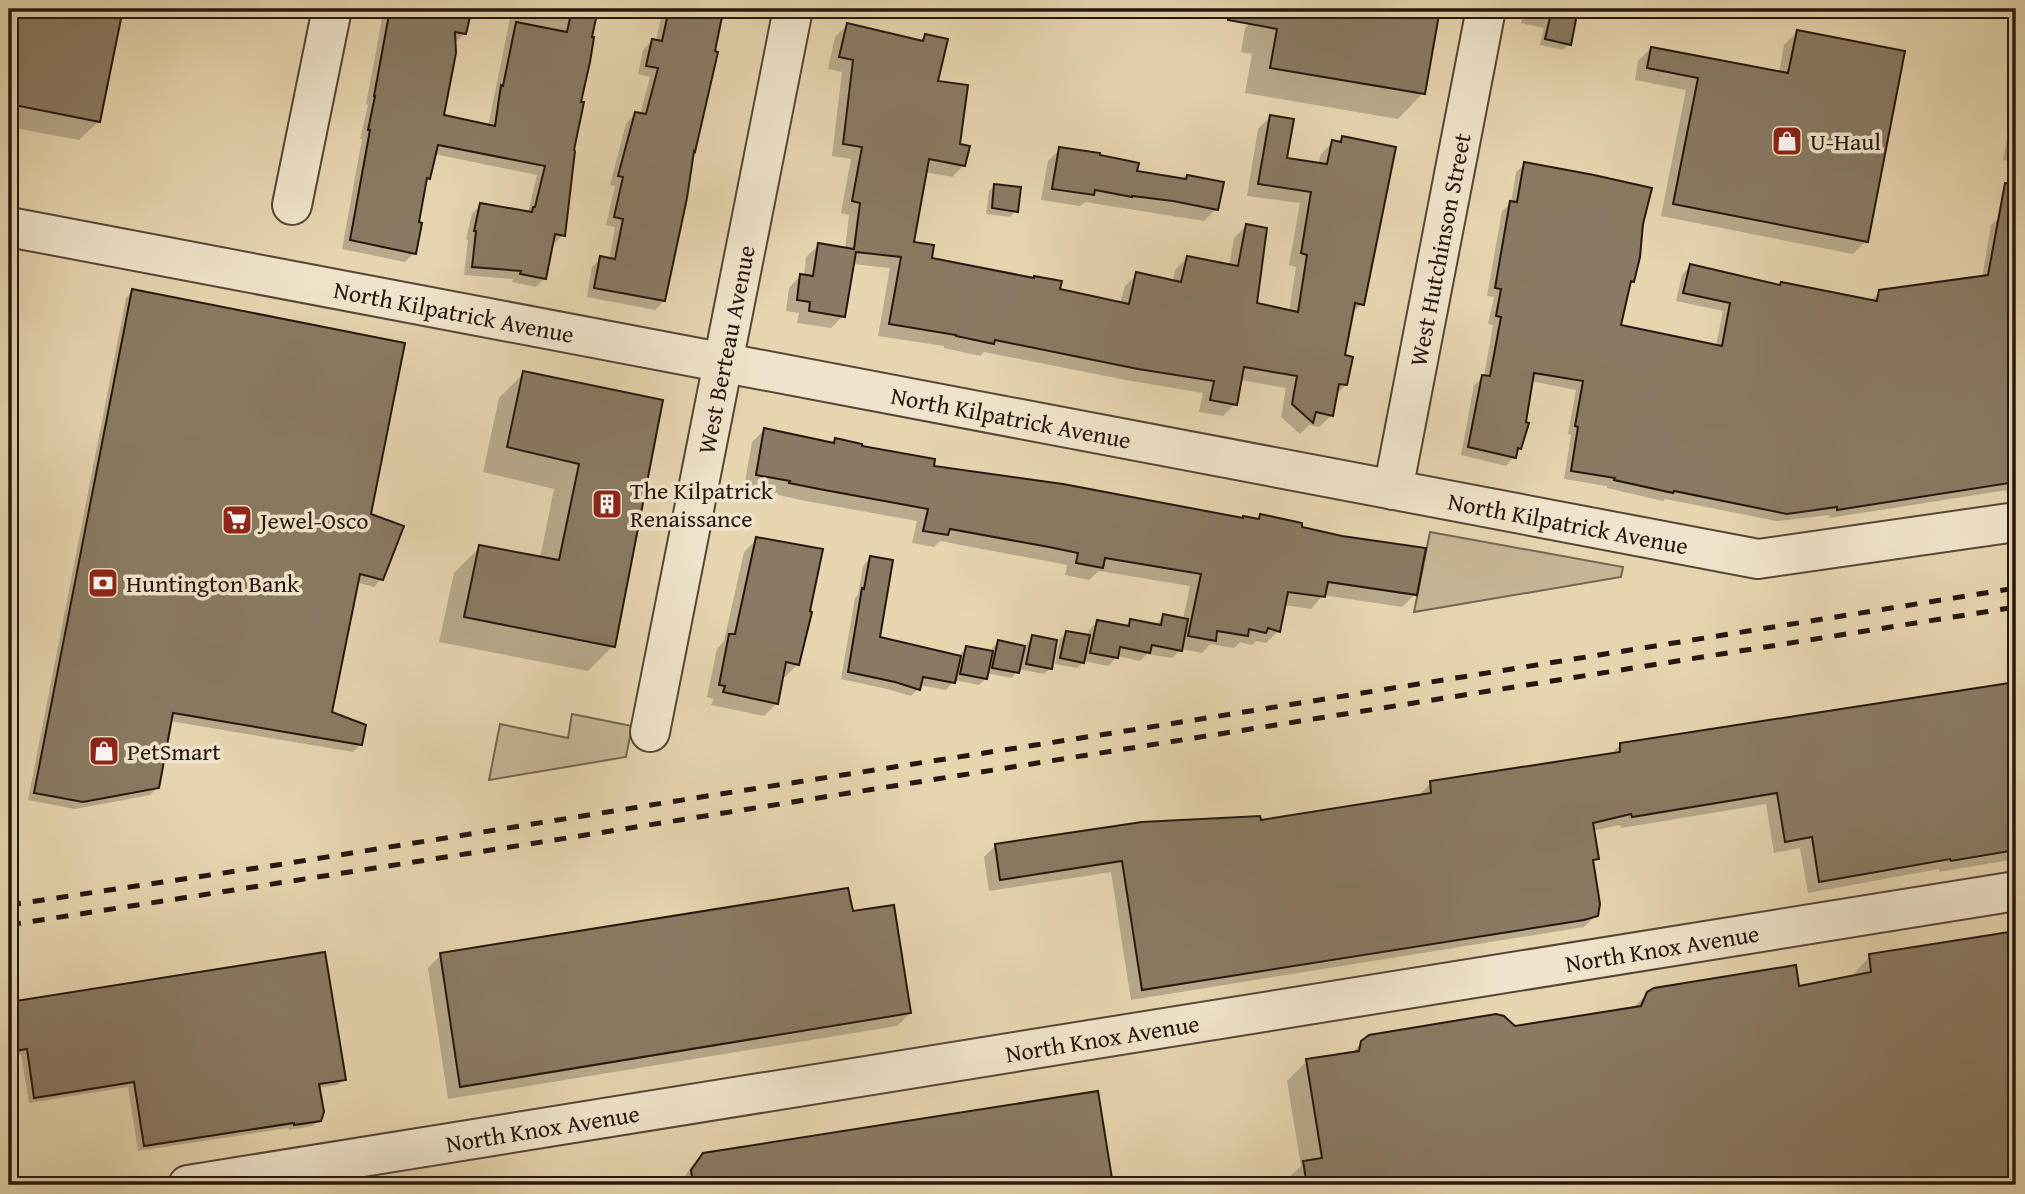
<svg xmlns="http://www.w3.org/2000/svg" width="2025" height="1194" font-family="'Gentium Book Plus',serif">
	<rect width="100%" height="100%" fill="#e6d5af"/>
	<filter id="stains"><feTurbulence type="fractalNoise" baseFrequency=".00286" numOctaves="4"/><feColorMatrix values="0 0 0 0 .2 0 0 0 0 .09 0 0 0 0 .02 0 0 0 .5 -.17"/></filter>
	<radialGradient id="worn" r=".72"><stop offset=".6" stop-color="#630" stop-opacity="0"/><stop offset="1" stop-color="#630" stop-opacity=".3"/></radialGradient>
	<g fill="#c6b594" stroke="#766652" stroke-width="2">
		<polygon points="1430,532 1623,567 1621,577 1414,612"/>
		<polygon points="572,714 632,726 626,757 489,780 500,724 568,738"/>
	</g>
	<g fill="#0003">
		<polygon points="9,9 121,9 99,121 79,140 9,127"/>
		<polygon points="384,9 458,9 465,33 456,42 454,42 442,117 488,126 512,9 597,9 590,39 572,152 563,235 554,244 551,243 545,278 536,287 512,282 513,279 464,275 468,240 466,239 472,214 480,205 528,213 537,175 434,154 429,178 424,183 414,253 405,262 342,249 362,139 360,139 368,105 366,104"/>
		<polygon points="663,9 722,9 664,301 655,310 587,297 592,267 601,258 609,260 615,227 606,225 615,186 610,185 626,123 635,114 640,115 650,77 638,74 643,50 652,41 656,41"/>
		<polygon points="920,9 961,9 954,16"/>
		<polygon points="1260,9 1438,9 1423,93 1398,119 1245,93 1252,54 1241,52 1245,28 1258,15"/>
		<polygon points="1524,9 1577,9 1569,44 1563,50 1540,45 1544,28 1521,23"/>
		<polygon points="847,25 919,42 925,36 936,82 964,165 952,177 925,172 912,243 930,260 1058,290 1120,304 1125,286 1137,274 1173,282 1175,270 1187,258 1229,266 1234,238 1246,226 1255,305 1289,312 1296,267 1289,265 1300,203 1247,196 1258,129 1270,117 1285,159 1318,165 1321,154 1333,142 1337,143 1343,137 1362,304 1351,314 1343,357 1346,385 1335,395 1332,415 1319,427 1309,425 1300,434 1281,417 1286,388 1240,380 1235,404 1223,416 1199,412 1203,393 1126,380 984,352 980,356 944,348 944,346 878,336 890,268 852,264 843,316 831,328 797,323 799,313 786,311 789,288 801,275 804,276 806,257 819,245 845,249 849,215 841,213 851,159 832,156 842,72 828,69 835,37"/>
		<polygon points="1797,32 1866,241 1853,254 1661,216 1686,90 1635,80 1638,61 1651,48 1779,73 1784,45"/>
		<polygon points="2016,94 2016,162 2003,160"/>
		<polygon points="1060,149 1135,172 1184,181 1187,177 1216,209 1204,221 1085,202 1080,206 1041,200 1048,161"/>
		<polygon points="1525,164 1642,224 1633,281 1628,286 1619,327 1716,346 1723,311 1676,301 1682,275 1690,266 1779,286 1870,301 1880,292 1982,278 1991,225 2000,217 2016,220 2016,481 2008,490 1829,518 1830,515 1777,521 1665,499 1663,501 1607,488 1607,486 1564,479 1571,435 1568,434 1576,390 1531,381 1520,448 1515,453 1514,457 1506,466 1461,455 1474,385 1484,376 1493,325 1488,324 1494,297 1487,296 1502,211 1511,203 1516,172"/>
		<polygon points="995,185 1016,211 1010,217 986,214 989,191"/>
		<polygon points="133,290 369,515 381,579 374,587 356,582 330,713 360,745 353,752 170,721 157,788 150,795 75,809 28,800 126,298"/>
		<polygon points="524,373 661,401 613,646 588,671 439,642 454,573 480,547 540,558 554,489 483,472 499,398"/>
		<polygon points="764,430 832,444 836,440 932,467 1242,520 1256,520 1260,516 1299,529 1415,594 1402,607 1323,595 1311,609 1284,605 1278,631 1266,643 1256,641 1252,645 1240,642 1234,648 1210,644 1202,653 1181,649 1172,658 1147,654 1140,661 1118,656 1108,666 1084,661 1077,668 1055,664 1060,639 1066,633 1087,637 1089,630 1097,622 1124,627 1130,621 1155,625 1164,616 1183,619 1190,586 1099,571 1089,580 1065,575 1067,565 1036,559 940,541 934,547 912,543 917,521 806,501 778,495 778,493 744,487 752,442"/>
		<polygon points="757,539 798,664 785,677 782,676 777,703 764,716 711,705 714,699 707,697 717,649 724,641 744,552"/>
		<polygon points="870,558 878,638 960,658 960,654 966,648 991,652 992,648 998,642 1026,648 1027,643 1033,637 1050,668 1044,674 1018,669 1012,678 986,673 985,679 979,685 954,680 946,690 919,685 918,689 911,696 887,689 841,679 855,598 858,595 863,566"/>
		<polygon points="2016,684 2016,859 1939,872 1939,869 1808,893 1800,848 1774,853 1766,804 1621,828 1620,825 1592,831 1597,858 1592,863 1596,915 1584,927 1131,1000 1111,872 989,891 984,857 996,845 1260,822 1419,797 1419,795 1431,783 1609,756 1620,745"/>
		<polygon points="851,913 910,1013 897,1026 448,1099 428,968 441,955"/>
		<polygon points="2016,933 2016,1185 1284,1185 1284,1182 1301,1166 1287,1081 1307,1061 1351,1054 1362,1042 1514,1028 1632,1009 1648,993 1798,988 1850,978 1870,956"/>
		<polygon points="324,954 344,1079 338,1085 318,1088 319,1120 313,1126 289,1130 288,1128 138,1151 128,1087 29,1103 21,1054 9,1056 9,1004"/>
		<polygon points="1096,1093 1111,1185 679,1185 690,1168 704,1155"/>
	</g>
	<g fill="#8a7a63" stroke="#271711" stroke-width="2">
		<polygon points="9,9 123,9 100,122 9,104"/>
		<polygon points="390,9 451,9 471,12 466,34 455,32 456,53 444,115 495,126 501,85 503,86 516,22 567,32 572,9 598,9 592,37 594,37 590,62 581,102 584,102 574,150 575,151 565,236 555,234 546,279 520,274 521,271 472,267 476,231 474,231 480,203 532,212 533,207 535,207 545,166 438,145 430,179 427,178 419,222 422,223 416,254 350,240 370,130 368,130 375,96 374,96"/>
		<polygon points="669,9 707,9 723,12 715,51 718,52 695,152 694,151 687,198 665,301 594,288 600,256 615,259 623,219 614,217 623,177 618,176 635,112 646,114 658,68 646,66 652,39 662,41"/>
		<polygon points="1229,9 1440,9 1425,94 1270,68 1277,29 1228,20"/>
		<polygon points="1552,9 1578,9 1571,45 1545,39"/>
		<polygon points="847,23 923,41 925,34 948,39 938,81 968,85 960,144 970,146 965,166 929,159 914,242 934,245 932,258 1034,278 1034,276 1062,281 1060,289 1129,304 1136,272 1181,282 1187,256 1238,266 1246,224 1267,228 1257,303 1298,312 1307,255 1301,253 1311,192 1258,184 1270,115 1294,119 1287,158 1327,164 1332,140 1341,142 1342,136 1396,147 1364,305 1355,303 1345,355 1353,357 1347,385 1339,384 1333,416 1316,412 1313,423 1292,404 1297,376 1244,367 1237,405 1210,400 1214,381 1138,369 995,340 994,344 956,336 956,335 889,324 901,257 856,252 845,317 809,311 810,302 797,300 800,274 813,276 818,243 854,249 860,203 852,201 862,147 843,144 853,60 839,57"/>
		<polygon points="1797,30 1905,51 1868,242 1673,204 1698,78 1647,68 1651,47 1788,73"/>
		<polygon points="1059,147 1100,153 1100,155 1139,163 1137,171 1186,179 1187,175 1224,182 1218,210 1173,201 1132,196 1132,197 1095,190 1094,195 1052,189"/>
		<polygon points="1524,162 1594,175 1652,188 1643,224 1640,257 1634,282 1631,281 1621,325 1722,346 1730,303 1683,293 1690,264 1780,285 1781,282 1877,301 1879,290 1988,275 2005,183 2016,184 2016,482 1837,510 1837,507 1787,514 1674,491 1673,493 1614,480 1615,478 1571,471 1578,427 1575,426 1583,381 1534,373 1526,422 1529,423 1521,449 1518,448 1516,458 1468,447 1482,375 1490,376 1501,317 1496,316 1501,289 1495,288 1510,201 1517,202"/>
		<polygon points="994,184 1021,187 1018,212 992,208"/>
		<polygon points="132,289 405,343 371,514 404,526 383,580 360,574 332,712 366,725 362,745 173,713 159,788 83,802 34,793"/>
		<polygon points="523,371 663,400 615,647 464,617 479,545 559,560 579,464 507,447"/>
		<polygon points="764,428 834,443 835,438 862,444 862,446 935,459 934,466 1063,484 1243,518 1243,516 1259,519 1260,514 1302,523 1302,527 1342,536 1426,548 1417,595 1328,582 1325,597 1288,592 1280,632 1268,628 1266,633 1249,629 1248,636 1217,631 1216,641 1188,636 1201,574 1105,558 1103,568 1076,563 1078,553 1049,547 950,529 948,535 923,531 928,509 819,489 789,483 790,481 756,475"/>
		<polygon points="756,537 823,549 810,611 812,612 799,665 786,662 778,704 723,692 725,686 719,685 729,634 735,634"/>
		<polygon points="870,556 893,560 880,637 961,656 955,683 923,677 920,690 895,682 848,672 862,588 864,589"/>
		<polygon points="1163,614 1188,619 1182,651 1152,645 1150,653 1120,647 1118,658 1090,653 1097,620 1129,626 1130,619 1161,625"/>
		<polygon points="1066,631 1090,635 1084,663 1060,658"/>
		<polygon points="1032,635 1057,640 1052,669 1026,664"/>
		<polygon points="998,640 1025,646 1019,673 992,668"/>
		<polygon points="966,646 993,651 987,679 960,674"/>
		<polygon points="2016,682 2016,850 1951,861 1950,859 1819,882 1812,837 1785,842 1777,793 1632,817 1631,814 1593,823 1599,859 1593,860 1600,904 1598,916 1584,920 1142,990 1122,861 1000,880 995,844 1142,822 1260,816 1261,820 1431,793 1430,781 1620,752 1620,743"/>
		<polygon points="848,888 853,911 894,905 911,1013 460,1087 440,953"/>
		<polygon points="2016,931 2016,1185 1307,1185 1303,1161 1322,1158 1306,1059 1359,1051 1361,1041 1369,1035 1496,1014 1504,1016 1515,1026 1641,1006 1647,992 1654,988 1796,965 1799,986 1871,972 1869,954"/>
		<polygon points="325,952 346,1080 319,1084 324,1112 321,1121 294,1125 294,1123 144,1146 134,1082 34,1098 27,1049 9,1052 9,1002"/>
		<polygon points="1098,1091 1113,1185 693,1185 691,1170 703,1153"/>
	</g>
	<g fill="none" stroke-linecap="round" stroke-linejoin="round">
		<g stroke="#574638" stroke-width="42">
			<g id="minor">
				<polyline points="292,205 332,9"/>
				<path id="s1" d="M 9,227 L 1758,559 L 2016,522"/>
				<path id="s2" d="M 1393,490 L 1486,9"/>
				<path id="s3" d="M 650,732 L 793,9"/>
				<path id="s4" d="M 188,1185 L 2016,891"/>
			</g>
		</g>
		<use href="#minor" stroke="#efe4cb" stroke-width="38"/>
		<g stroke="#271711" stroke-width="5" stroke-dasharray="12 12" stroke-linecap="butt">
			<polyline points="9,905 277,865 701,797 1132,730 2016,588"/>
			<polyline points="9,925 523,845 2016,607"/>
		</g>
	</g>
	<defs>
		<g id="shop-square" transform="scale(1.575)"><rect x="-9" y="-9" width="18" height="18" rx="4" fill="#8f2418" stroke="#efe4cb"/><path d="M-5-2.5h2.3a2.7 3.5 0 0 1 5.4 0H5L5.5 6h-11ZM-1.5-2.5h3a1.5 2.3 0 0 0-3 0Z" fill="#fff"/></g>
		<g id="building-square" transform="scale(1.575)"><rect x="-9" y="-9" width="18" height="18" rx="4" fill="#8f2418" stroke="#efe4cb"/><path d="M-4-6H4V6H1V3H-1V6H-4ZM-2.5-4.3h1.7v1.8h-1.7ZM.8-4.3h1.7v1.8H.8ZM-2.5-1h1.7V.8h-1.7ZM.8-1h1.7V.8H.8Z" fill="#fff"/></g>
		<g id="supermarket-square" transform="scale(1.575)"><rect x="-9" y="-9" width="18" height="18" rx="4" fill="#8f2418" stroke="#efe4cb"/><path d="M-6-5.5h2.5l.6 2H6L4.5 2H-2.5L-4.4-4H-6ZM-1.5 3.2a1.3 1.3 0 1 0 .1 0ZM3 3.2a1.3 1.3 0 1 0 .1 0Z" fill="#fff"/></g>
		<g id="bank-square" transform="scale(1.575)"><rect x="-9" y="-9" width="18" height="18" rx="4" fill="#8f2418" stroke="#efe4cb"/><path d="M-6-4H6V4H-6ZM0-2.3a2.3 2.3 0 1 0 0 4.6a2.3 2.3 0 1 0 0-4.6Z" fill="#fff"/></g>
	</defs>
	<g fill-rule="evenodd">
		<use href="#shop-square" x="1787" y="141"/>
		<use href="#building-square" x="607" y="504"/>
		<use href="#supermarket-square" x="237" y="520"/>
		<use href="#bank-square" x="103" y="583"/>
		<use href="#shop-square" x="104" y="751"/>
	</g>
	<g text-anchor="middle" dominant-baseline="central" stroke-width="7" stroke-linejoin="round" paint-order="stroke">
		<g font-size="24" fill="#271711" stroke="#efe4cb" text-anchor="start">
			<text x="1810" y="141">U-Haul</text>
			<text x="630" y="490">The Kilpatrick<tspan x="630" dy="28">Renaissance</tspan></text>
			<text x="260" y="520">Jewel-Osco</text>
			<text x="126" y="583">Huntington Bank</text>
			<text x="127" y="751">PetSmart</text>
		</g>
		<g font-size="24" fill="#271711" stroke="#efe4cb">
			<text stroke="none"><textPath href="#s2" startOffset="245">West Hutchinson Street</textPath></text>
			<text stroke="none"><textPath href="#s1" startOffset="453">North Kilpatrick Avenue</textPath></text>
			<text stroke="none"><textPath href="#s3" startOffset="390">West Berteau Avenue</textPath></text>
			<text stroke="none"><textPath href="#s1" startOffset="1020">North Kilpatrick Avenue</textPath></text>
			<text stroke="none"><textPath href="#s1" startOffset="1587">North Kilpatrick Avenue</textPath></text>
			<text stroke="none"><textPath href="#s4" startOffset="1493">North Knox Avenue</textPath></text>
			<text stroke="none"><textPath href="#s4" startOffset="926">North Knox Avenue</textPath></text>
			<text stroke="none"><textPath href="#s4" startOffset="359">North Knox Avenue</textPath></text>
		</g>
	</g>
	<rect width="2025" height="1194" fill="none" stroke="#e6d5af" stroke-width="35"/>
	<rect x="10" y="10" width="2004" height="1173" fill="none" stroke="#271711" stroke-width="3.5"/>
	<rect x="18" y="18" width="1990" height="1159" fill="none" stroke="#271711" stroke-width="2"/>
	<rect width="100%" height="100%" filter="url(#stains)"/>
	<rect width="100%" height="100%" fill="url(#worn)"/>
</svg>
